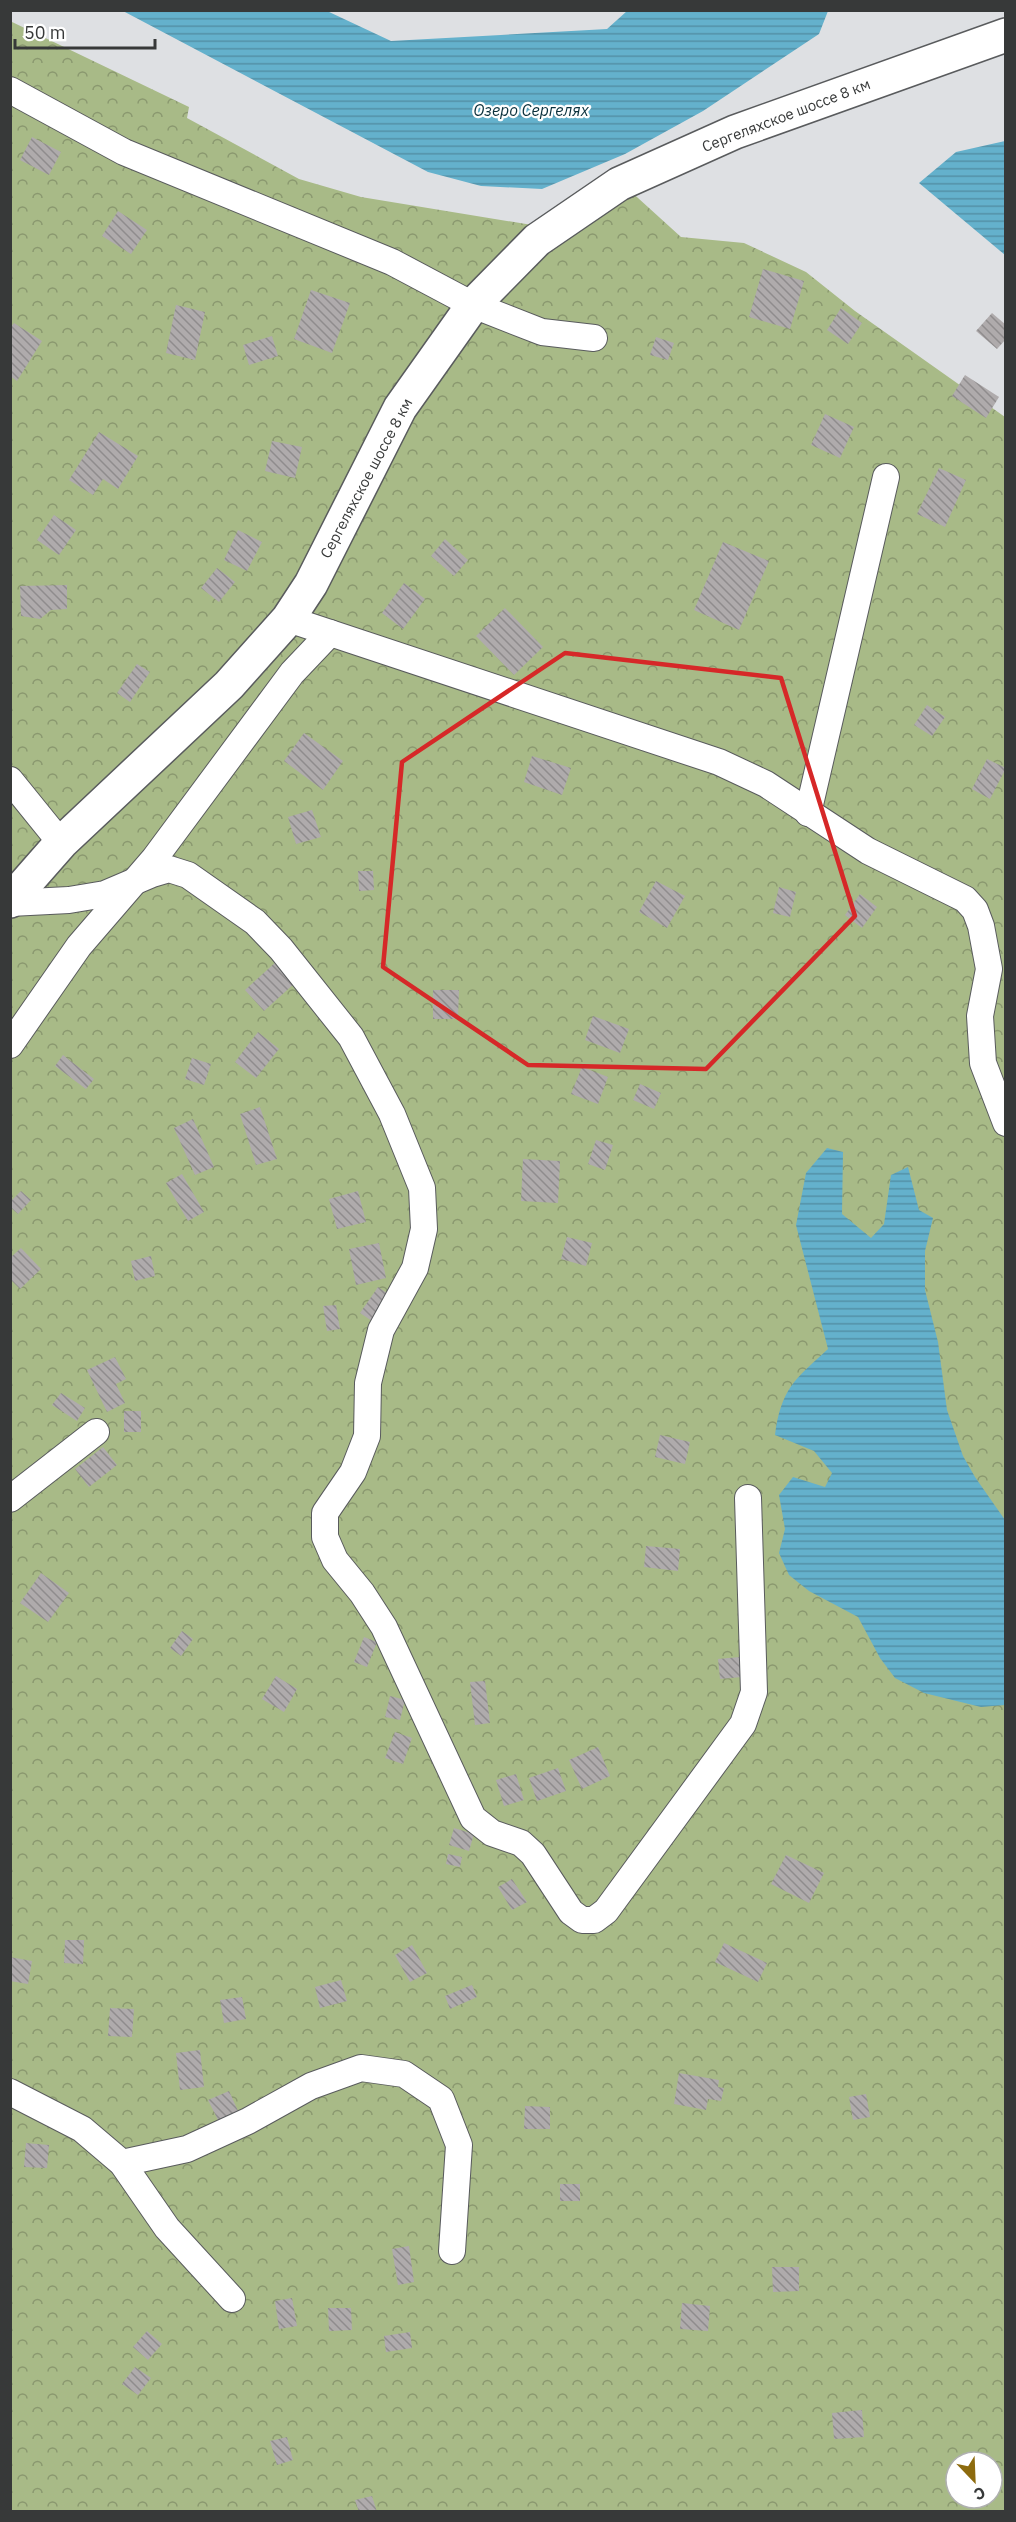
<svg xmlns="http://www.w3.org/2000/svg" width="1016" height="2522" font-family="'IBM Plex Sans',sans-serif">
	<defs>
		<pattern id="forest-crowns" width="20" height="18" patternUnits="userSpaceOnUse" patternTransform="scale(1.5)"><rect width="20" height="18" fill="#a8ba87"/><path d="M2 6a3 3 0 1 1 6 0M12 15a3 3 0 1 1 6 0" fill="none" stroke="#8a986f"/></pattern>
		<pattern id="water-rules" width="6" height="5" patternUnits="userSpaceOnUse" patternTransform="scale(1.5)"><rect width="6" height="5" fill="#64b1cc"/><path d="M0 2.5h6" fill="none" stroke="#5391a7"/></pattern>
		<pattern id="building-back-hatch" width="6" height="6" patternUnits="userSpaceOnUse" patternTransform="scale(1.5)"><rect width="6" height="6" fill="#afabac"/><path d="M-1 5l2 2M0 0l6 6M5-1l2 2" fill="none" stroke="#8f8c8d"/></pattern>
	</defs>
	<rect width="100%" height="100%" fill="#dee0e3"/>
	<path fill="url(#forest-crowns)" fill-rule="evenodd" d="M 10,21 L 189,107 L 187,118 L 299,179 L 361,197 L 556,229 L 627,188 L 681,237 L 744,243 L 806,272 L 855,311 L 1005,417 L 1005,2511 L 11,2511 ZM 956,2462 L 992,2462 L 992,2498 L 956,2498 Z"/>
	<g fill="url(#water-rules)">
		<polygon points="123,11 327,11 391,41 607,29 627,11 828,11 819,34 703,111 625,154 542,189 481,186 428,172"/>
		<polygon points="1005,141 1006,141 1005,255 919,183 956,152"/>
		<path d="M 827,1148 L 843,1152 L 842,1214 L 871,1238 L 884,1224 L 891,1175 L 908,1167 L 919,1210 L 933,1218 L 925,1251 L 925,1290 L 938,1342 L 947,1410 L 963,1456 L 975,1477 L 1005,1520 L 1005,1705 L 981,1707 L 924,1693 L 895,1678 L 880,1658 L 858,1617 L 809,1591 L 789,1575 L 779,1553 L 785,1529 L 779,1495 L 793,1477 L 825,1487 L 832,1473 L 814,1451 L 775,1435 C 781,1389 795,1379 828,1349 L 796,1225 L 806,1173 Z"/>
	</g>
	<g fill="url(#building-back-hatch)">
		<polygon points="32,137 61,152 49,175 20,160"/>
		<polygon points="118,211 147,230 131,254 102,236"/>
		<polygon points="763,269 804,281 790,329 749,317"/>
		<polygon points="311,290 350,303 332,353 294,339"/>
		<polygon points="176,305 205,312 195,360 166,353"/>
		<polygon points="841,308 862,323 848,344 827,330"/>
		<polygon points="992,313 1006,325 1006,339 997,349 976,331"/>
		<polygon points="14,323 42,341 17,381 10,376 10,328"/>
		<polygon points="272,336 278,356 249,365 243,345"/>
		<polygon points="656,337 674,343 668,360 650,355"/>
		<polygon points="965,375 999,397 986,418 952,396"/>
		<polygon points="825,414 854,427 840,458 811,445"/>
		<polygon points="99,432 138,456 118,489 103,479 93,495 69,480"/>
		<polygon points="272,441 302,447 295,478 265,471"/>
		<polygon points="939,468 966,480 945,527 917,514"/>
		<polygon points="54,515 76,530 59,555 37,540"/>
		<polygon points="238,530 262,542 247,571 224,560"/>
		<polygon points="445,539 468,560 454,576 431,556"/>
		<polygon points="723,542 769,561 739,630 694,610"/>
		<polygon points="217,568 235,582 219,602 201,588"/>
		<polygon points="404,583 425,599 403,629 382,613"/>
		<polygon points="67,585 67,609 51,610 40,619 21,616 20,586"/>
		<polygon points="505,608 543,647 514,675 476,636"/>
		<polygon points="137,664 150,672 130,702 117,693"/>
		<polygon points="927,705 945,717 932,736 914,725"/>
		<polygon points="304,733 343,761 323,790 284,761"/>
		<polygon points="532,756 571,768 562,795 524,782"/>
		<polygon points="987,759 1006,768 990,799 972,789"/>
		<polygon points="312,810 321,837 296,844 288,817"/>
		<polygon points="358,871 373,871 374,890 359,891"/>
		<polygon points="656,881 685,896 667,928 639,912"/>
		<polygon points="779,887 796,892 790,917 773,913"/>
		<polygon points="860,894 877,907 862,928 845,915"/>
		<polygon points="277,961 296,982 264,1011 245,990"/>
		<polygon points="433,990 459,990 458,1019 433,1019"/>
		<polygon points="593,1016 629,1029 620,1053 585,1040"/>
		<polygon points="258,1032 279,1049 256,1078 235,1062"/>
		<polygon points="63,1055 94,1079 86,1089 55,1066"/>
		<polygon points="192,1058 211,1064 204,1085 185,1079"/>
		<polygon points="582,1067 608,1077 598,1104 571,1094"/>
		<polygon points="640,1084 661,1093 654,1109 633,1100"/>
		<polygon points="260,1107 277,1159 256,1165 240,1114"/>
		<polygon points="193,1119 214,1167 195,1175 174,1128"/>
		<polygon points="596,1140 613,1145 605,1170 588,1164"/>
		<polygon points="523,1159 560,1161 558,1203 521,1201"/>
		<polygon points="182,1174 204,1212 188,1221 166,1183"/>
		<polygon points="21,1191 31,1200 18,1214 10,1207 10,1202"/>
		<polygon points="358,1191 366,1222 337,1229 329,1199"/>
		<polygon points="567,1237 592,1243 586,1266 561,1259"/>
		<polygon points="379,1243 386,1278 356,1285 349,1249"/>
		<polygon points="21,1248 41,1269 20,1289 10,1279 10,1258"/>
		<polygon points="151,1256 155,1276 135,1281 131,1261"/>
		<polygon points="378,1287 390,1295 372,1321 360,1313"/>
		<polygon points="336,1305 340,1329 327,1331 323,1306"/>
		<polygon points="115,1357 126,1379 116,1384 125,1403 107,1412 87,1370"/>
		<polygon points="61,1393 85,1408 77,1421 52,1405"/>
		<rect x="124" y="1411" width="17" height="21"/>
		<polygon points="660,1435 690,1442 685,1464 655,1457"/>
		<polygon points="103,1447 117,1465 89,1487 75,1469"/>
		<polygon points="646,1546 680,1549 678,1571 644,1567"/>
		<polygon points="41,1573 69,1593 48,1622 20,1603"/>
		<polygon points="182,1631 193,1639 181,1656 170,1648"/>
		<polygon points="364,1637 377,1642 367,1667 354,1662"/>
		<polygon points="740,1657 742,1677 720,1679 718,1659"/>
		<polygon points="276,1676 297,1689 284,1712 262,1699"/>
		<polygon points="485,1681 490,1723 475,1725 470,1682"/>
		<polygon points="390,1696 405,1700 400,1720 385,1717"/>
		<polygon points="395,1732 412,1738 403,1764 385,1758"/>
		<polygon points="598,1747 610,1776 582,1789 569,1760"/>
		<polygon points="558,1768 566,1791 537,1801 529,1778"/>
		<polygon points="516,1774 524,1800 504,1806 496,1780"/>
		<polygon points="454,1828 474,1834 469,1851 449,1845"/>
		<polygon points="448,1854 462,1857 460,1867 446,1864"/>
		<polygon points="786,1855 824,1873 809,1903 771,1884"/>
		<polygon points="512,1879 527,1902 512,1910 498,1887"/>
		<polygon points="65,1940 84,1940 83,1964 64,1963"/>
		<polygon points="724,1943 767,1963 758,1982 715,1962"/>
		<polygon points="412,1945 427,1973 410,1982 395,1955"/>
		<polygon points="10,1957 32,1961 28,1984 10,1981"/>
		<polygon points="341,1980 347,2001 320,2008 315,1987"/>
		<polygon points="472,1985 477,1997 450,2009 445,1996"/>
		<polygon points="242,1997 246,2019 224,2023 220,2000"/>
		<polygon points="110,2008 134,2009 132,2037 108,2036"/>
		<polygon points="200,2050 204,2087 180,2090 176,2053"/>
		<polygon points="679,2073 719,2080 718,2087 724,2088 721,2101 708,2099 706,2110 674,2104"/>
		<polygon points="229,2091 239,2113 219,2122 208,2100"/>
		<polygon points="866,2094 870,2117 853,2120 849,2097"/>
		<polygon points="525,2106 550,2107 550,2129 524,2129"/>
		<polygon points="26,2143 49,2145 47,2168 24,2167"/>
		<rect x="560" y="2184" width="20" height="17"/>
		<polygon points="409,2246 414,2282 398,2285 392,2249"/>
		<polygon points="772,2267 799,2267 799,2291 773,2292"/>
		<polygon points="292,2298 297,2326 279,2329 275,2301"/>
		<polygon points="682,2303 710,2306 708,2331 680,2329"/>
		<polygon points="328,2308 351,2308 352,2330 329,2331"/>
		<polygon points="147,2331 162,2344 148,2360 133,2347"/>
		<polygon points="410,2332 412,2348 386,2352 384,2336"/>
		<polygon points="135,2367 151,2378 138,2395 122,2384"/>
		<polygon points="862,2410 864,2437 834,2439 832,2413"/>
		<polygon points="287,2437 293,2460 277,2465 270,2441"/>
		<polygon points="372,2496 377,2512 359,2512 355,2500"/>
	</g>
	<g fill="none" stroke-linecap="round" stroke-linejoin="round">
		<g stroke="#595b5d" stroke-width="28">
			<g id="minor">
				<polyline points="10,90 124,152 392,262 473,305 542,332 594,338"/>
				<polyline points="288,619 719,762 766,784 868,851 965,899 975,910 981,926 989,969 980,1016 983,1063 1006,1123"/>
				<polyline points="10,780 61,843"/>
				<polyline points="808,813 886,477"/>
				<polyline points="10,903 69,900 105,894 152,874 169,869 188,875 255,922 281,949 351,1037 392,1114 422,1188 424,1229 415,1268 381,1330 368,1383 367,1436 353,1472 325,1513 325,1537 335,1560 362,1593 384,1627 473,1818 492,1833 521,1843 533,1854 571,1912 582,1920 594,1920 606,1911 743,1724 754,1692 748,1498"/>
				<polyline points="10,1045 79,946 154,859 292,673 330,633"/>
				<polyline points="10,1499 96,1432"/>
				<polyline points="10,2092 82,2129 122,2163 167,2228 232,2299"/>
				<polyline points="122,2163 187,2149 248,2121 311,2086 361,2068 404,2074 441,2099 459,2145 452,2251"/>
			</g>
		</g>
		<g stroke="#595b5d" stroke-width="36">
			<polyline id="major" points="10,901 61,843 229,685 288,619 311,584 400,408 473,305 537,240 619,184 735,132 1006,35"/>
		</g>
		<use href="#minor" stroke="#fff" stroke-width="26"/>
		<use href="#major" stroke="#fff" stroke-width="33"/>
	</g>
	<path fill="none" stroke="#d62828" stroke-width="4.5" stroke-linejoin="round" d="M 565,653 L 781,678 L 855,916 L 706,1069 L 528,1065 L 383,967 L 402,762 Z"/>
	<g text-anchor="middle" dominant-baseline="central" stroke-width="4.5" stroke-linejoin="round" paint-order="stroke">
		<g font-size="15" fill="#373939" stroke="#fff">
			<text transform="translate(786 115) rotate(-21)">Сергеляхское шоссе 8 км</text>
			<text transform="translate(366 478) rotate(-62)">Сергеляхское шоссе 8 км</text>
		</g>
		<g font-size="16" font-style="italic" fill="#0a303c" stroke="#fff">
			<text x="531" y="110">Озеро Сергелях</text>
		</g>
	</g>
	<rect width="1016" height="2522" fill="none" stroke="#373939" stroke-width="24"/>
	<g transform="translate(974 2480) rotate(157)"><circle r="28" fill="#ffffff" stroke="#afb0b0" stroke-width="1.5"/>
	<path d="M0-4.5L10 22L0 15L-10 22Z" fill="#8d6b0e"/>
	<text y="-9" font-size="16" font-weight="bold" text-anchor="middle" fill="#373939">С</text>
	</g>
	<path d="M15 39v9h140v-9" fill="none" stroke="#373939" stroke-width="3"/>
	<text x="24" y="39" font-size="18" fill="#373939" stroke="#ffffff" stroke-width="4.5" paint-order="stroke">50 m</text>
</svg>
